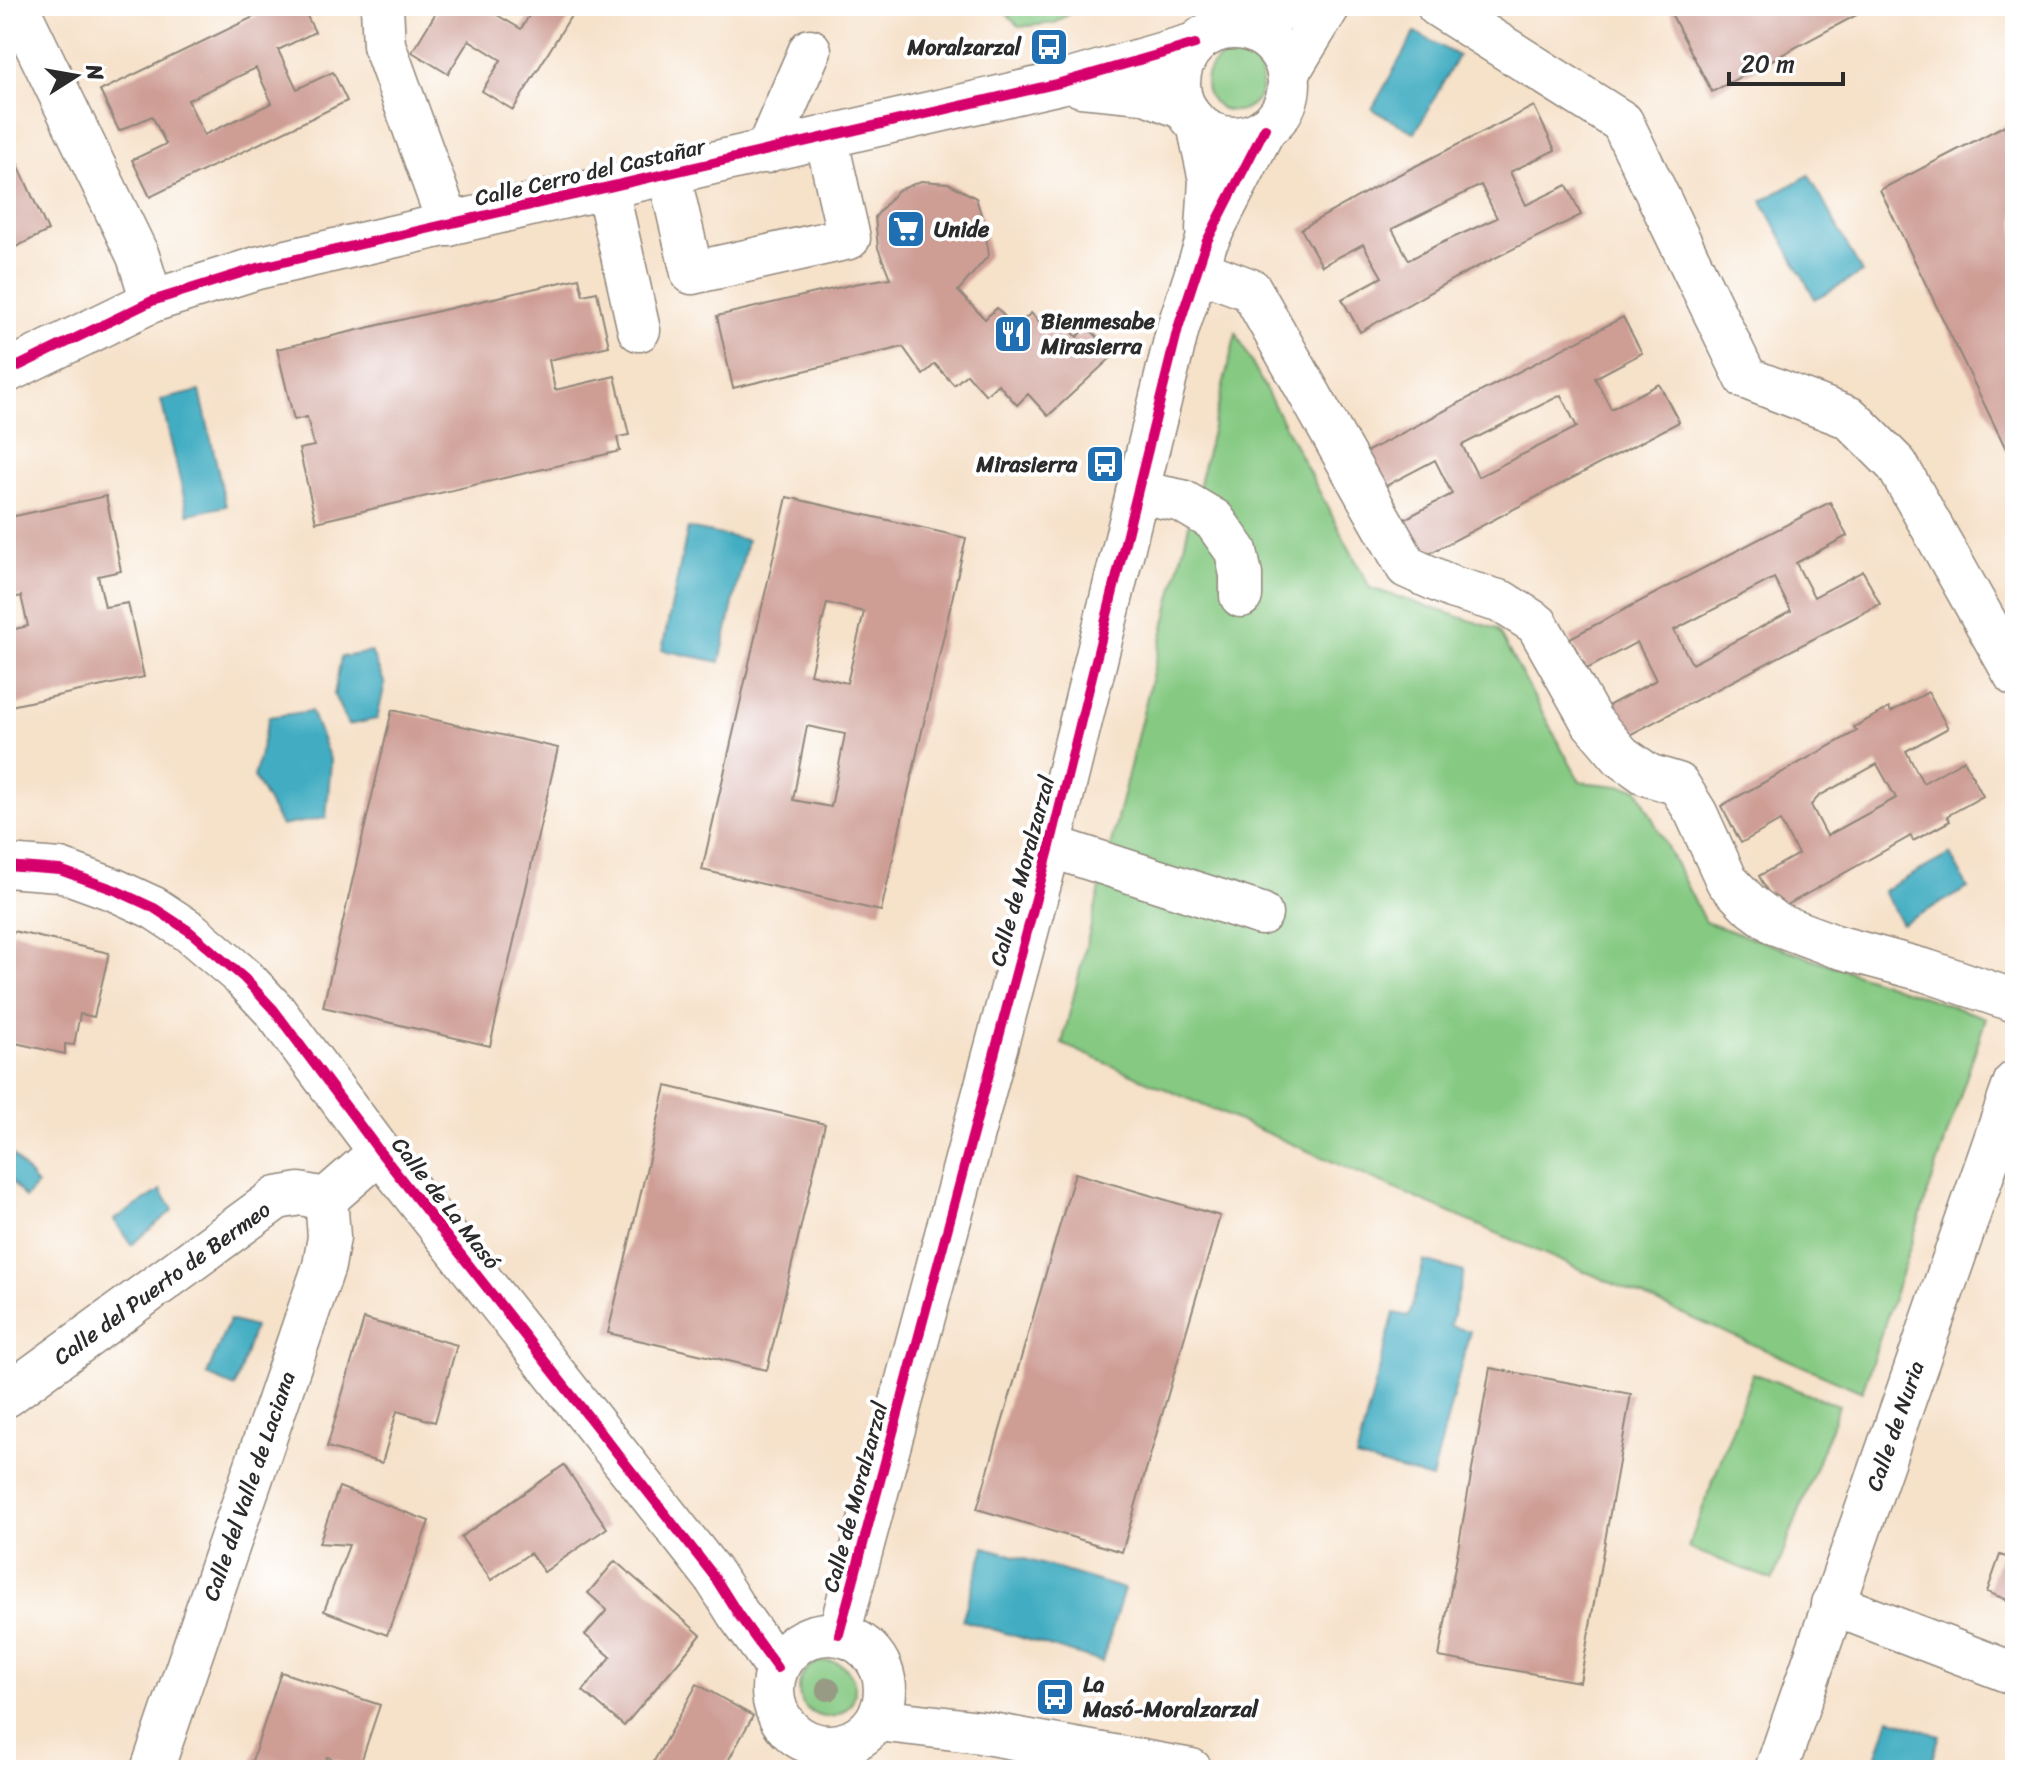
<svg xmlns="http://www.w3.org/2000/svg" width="2021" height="1776" font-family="Sriracha,sans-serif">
	<rect width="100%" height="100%" fill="#fff"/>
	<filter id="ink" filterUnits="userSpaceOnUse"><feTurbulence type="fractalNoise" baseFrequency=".0125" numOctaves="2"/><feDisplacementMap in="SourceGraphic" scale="16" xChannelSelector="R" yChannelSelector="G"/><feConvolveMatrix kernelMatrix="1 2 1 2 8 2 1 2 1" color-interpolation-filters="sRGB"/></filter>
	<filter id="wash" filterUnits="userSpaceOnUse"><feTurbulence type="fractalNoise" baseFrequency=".006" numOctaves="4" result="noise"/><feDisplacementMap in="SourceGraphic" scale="32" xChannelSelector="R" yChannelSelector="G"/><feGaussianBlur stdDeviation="1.8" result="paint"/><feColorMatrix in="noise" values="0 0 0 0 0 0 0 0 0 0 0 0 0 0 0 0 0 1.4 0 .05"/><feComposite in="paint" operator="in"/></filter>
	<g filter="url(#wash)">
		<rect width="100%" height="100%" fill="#f6e1c9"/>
		<g fill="#85c982" stroke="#587a56" stroke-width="2">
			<polygon points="999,6 1081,6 1055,23 1019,27"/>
			<circle cx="1234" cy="83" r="28"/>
			<polygon points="1236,333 1370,588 1497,629 1580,782 1637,788 1705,922 1986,1018 1862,1392 1062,1044"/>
			<polygon points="1753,1373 1839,1406 1773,1580 1688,1548"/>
			<circle cx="827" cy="1689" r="28"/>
		</g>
		<g fill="#43adc2" stroke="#376c76" stroke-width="2">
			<polygon points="1415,32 1458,56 1415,133 1372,109"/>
			<polygon points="1809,175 1862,273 1815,299 1762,201"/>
			<polygon points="200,391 226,506 188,514 161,400"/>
			<polygon points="688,528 747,540 720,662 662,650"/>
			<polygon points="371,652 385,684 377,719 348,725 334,695 341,657"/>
			<polygon points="311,711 331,762 326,818 281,826 254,777 269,717"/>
			<polygon points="1950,854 1968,888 1902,924 1883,891"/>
			<polygon points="12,1154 37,1185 25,1198 10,1179 6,1181 6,1157"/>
			<polygon points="161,1190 173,1210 131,1245 114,1220"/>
			<polygon points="1424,1261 1464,1272 1450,1326 1470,1331 1432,1479 1356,1458 1394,1313 1409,1316"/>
			<polygon points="229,1320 254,1327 235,1387 207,1375"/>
			<polygon points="985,1547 1124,1589 1102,1662 962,1620"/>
			<polygon points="1889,1718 1940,1736 1928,1770 1872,1770"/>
		</g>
		<g id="blocks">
			<g fill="#ce9d94" fill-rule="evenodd">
				<path d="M 276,6 L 302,6 L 315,32 L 278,50 L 297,89 L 333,72 L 347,101 L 150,197 L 132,160 L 166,144 L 152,116 L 119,131 L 100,91 ZM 256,68 L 272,103 L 204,135 L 188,100 Z"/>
				<polygon points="440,6 489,6 487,9 521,29 535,6 577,6 513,110 482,91 501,60 469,40 448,74 412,52"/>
				<polygon points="1667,6 1859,6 1862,12 1712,92"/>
				<path d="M 1534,106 L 1555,150 L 1510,172 L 1526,205 L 1567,185 L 1581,215 L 1455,278 L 1360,332 L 1342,299 L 1382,277 L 1363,244 L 1322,266 L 1301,229 L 1388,180 ZM 1481,185 L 1497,218 L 1437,245 L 1409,260 L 1392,229 Z"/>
				<polygon points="2015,120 2015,449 2008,453 1880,190"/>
				<polygon points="6,138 48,231 6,252"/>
				<polygon points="921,181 948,183 976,198 984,224 989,255 958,291 985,319 997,308 1015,328 1031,313 1047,330 1060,318 1077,337 1088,327 1114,355 1048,416 1028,394 1017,405 998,384 986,395 967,374 954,385 935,364 923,375 903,347 733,388 717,316 854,284 890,278 878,248 875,217 897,191"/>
				<polygon points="579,278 583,295 597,292 609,346 549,360 555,390 615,376 629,435 617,437 620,451 316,522 299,449 314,446 307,417 294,420 277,349"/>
				<path d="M 1623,317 L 1642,353 L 1595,378 L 1611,409 L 1659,384 L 1679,422 L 1419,559 L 1399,522 L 1452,494 L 1435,460 L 1384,487 L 1366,452 ZM 1561,395 L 1577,427 L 1478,477 L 1462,445 Z"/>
				<polygon points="106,496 121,571 98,576 105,607 128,603 144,677 6,707 6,631 28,626 21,596 6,600 6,518"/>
				<path d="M 787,497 L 966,538 L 881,911 L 702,870 ZM 827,603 L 864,612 L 847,683 L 810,674 ZM 807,726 L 845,734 L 831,807 L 793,800 Z"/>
				<path d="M 1830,502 L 1847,536 L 1796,563 L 1814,597 L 1863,571 L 1880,604 L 1622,739 L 1606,707 L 1656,680 L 1637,642 L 1587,669 L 1570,638 ZM 1774,578 L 1791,611 L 1692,664 L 1674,630 Z"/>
				<path d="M 1928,692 L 1948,728 L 1906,751 L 1923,783 L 1964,760 L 1983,796 L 1947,816 L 1950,821 L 1913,841 L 1911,836 L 1778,910 L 1759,876 L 1798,854 L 1780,821 L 1741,843 L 1721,806 L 1857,731 L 1854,727 L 1889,708 L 1891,712 ZM 1877,764 L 1896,798 L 1827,836 L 1811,805 L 1819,796 Z"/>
				<polygon points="392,710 558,748 490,1046 323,1007"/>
				<polygon points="13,931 109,953 94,1017 80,1014 74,1045 65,1044 65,1054 6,1041 6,1014 9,1000 6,999 6,963"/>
				<polygon points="666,1086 825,1124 767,1370 608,1333"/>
				<polygon points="1075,1173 1220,1216 1122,1552 977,1509"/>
				<polygon points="364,1319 457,1345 435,1422 397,1411 382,1463 327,1447"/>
				<polygon points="1490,1368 1631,1394 1580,1682 1439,1657"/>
				<polygon points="564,1465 607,1528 544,1572 530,1553 491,1580 461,1537"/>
				<polygon points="339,1487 429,1521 387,1635 324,1611 349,1545 319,1543"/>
				<polygon points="2000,1555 2015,1560 2015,1603 1987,1592"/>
				<polygon points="615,1561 701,1635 624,1726 583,1691 611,1657 585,1635 607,1610 588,1593"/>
				<polygon points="281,1672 380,1705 359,1768 327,1757 323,1770 249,1770"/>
				<polygon points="697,1684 753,1716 723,1770 649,1770"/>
			</g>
		</g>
	</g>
	<g filter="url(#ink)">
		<use href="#blocks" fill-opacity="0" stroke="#90867a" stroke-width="2"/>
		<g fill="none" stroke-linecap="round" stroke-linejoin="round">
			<g stroke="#90867a" stroke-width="45">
				<g id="minor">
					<polyline points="17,6 138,256 152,301"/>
					<polyline points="382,6 384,45 449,225"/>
					<polyline points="1438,6 1622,122 1746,378 1850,418 1897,465 2015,675"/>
					<circle cx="1234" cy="83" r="55"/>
					<polyline points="1247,29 1289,6"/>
					<polyline points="1288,73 1329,6"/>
					<polyline points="1081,86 1143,92 1186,109"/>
					<polyline points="1198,124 1210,180 1207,230"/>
					<polyline points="766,152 810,50"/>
					<polyline points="669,174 692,273 849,238 826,137"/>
					<polyline points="607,188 639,330"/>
					<polyline points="1197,270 1251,290 1407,567 1454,588 1502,602 1537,624 1592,722 1621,756 1648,775 1678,784 1696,813 1727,881 1749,904 1776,924 1835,946 1927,971 2015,1001"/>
					<polyline points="6,372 152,301 257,268 1060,83 1195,44"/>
					<polyline points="1137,492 1182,501 1214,520 1236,551 1241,575 1241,596"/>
					<polyline points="1050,846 1261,914"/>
					<polyline points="6,866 60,870 115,890 154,908 189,931 244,978 274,1010 380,1152 714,1576 738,1614 777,1668"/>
					<polyline points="326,1199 380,1152"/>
					<polyline points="6,1396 277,1198 300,1194 326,1199"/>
					<polyline points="1832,1604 2015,1674"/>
					<circle cx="829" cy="1690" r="56"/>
					<polyline points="839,1634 1050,846 1178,328 1206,243 1265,128"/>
					<polyline points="877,1720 980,1732 1191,1770"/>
					<polyline points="152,1770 324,1266 329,1237 326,1199"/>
					<polyline points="1776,1770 2015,1082"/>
				</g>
			</g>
			<use href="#minor" stroke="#fff" stroke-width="42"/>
			<g stroke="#fff" stroke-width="15">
				<g id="cycleway">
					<polyline points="6,372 152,301 257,268 1060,83 1195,44"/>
					<polyline points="6,866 60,870 115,890 154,908 189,931 244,978 274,1010 380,1152 714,1576 738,1614 777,1668"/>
					<polyline points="839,1634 1050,846 1178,328 1206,243 1265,128"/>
				</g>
			</g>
			<use href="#cycleway" stroke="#d6006c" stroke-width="10"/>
		</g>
		<circle fill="#979b83" cx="828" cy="1689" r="12"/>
	</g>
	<defs>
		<g id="bus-square" transform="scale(2)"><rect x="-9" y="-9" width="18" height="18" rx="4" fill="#1f6fb2" stroke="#fff"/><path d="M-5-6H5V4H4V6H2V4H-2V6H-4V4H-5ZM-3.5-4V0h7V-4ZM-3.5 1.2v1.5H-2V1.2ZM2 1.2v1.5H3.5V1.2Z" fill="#fff"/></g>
		<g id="supermarket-square" transform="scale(2)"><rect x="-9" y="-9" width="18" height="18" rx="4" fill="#1f6fb2" stroke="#fff"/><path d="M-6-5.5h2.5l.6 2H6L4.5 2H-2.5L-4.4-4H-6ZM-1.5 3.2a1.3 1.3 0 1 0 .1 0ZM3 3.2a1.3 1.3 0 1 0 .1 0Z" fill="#fff"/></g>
		<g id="restaurant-square" transform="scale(2)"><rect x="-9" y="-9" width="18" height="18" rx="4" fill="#1f6fb2" stroke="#fff"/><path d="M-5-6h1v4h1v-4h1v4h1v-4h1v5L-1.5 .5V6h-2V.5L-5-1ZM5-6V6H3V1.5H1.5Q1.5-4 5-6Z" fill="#fff"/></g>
	</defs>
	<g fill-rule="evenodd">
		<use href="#bus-square" x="1049" y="47"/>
		<use href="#supermarket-square" x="906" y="229"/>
		<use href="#restaurant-square" x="1013" y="334"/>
		<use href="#bus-square" x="1105" y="464"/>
		<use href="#bus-square" x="1055" y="1697"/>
	</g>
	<g text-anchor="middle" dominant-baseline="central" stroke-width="8" stroke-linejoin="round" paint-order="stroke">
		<g font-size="22" font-weight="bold" fill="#2b2b2b" stroke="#fff" text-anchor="start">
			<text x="1021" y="47" text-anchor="end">Moralzarzal</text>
			<text x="934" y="229">Unide</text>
			<text x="1041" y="321">Bienmesabe<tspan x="1041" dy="25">Mirasierra</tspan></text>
			<text x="1077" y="464" text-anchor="end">Mirasierra</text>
			<text x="1083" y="1684">La<tspan x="1083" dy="25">Masó-Moralzarzal</tspan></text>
		</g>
		<g font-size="22" fill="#2b2b2b" stroke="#fff">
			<text transform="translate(590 172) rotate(-13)">Calle Cerro del Castañar</text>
			<text transform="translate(1022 871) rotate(-75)">Calle de Moralzarzal</text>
			<text transform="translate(446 1203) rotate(52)">Calle de La Masó</text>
			<text transform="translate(162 1283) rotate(-36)">Calle del Puerto de Bermeo</text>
			<text transform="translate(1895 1426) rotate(-71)">Calle de Nuria</text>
			<text transform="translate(249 1486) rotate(-71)">Calle del Valle de Laciana</text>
			<text transform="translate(855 1497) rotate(-75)">Calle de Moralzarzal</text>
		</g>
	</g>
	<rect width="2021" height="1776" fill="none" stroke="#fff" stroke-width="32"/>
	<g transform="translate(76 76) rotate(79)" stroke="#ffffff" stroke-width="6" paint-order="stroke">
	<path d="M0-6L14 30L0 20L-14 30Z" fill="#2b2b2b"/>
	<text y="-12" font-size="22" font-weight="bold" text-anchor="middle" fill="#2b2b2b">N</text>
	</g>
	<path d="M1729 72v12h114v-12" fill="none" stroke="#2b2b2b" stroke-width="4"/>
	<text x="1741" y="72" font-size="24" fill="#2b2b2b" stroke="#ffffff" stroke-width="6" paint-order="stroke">20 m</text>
</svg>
